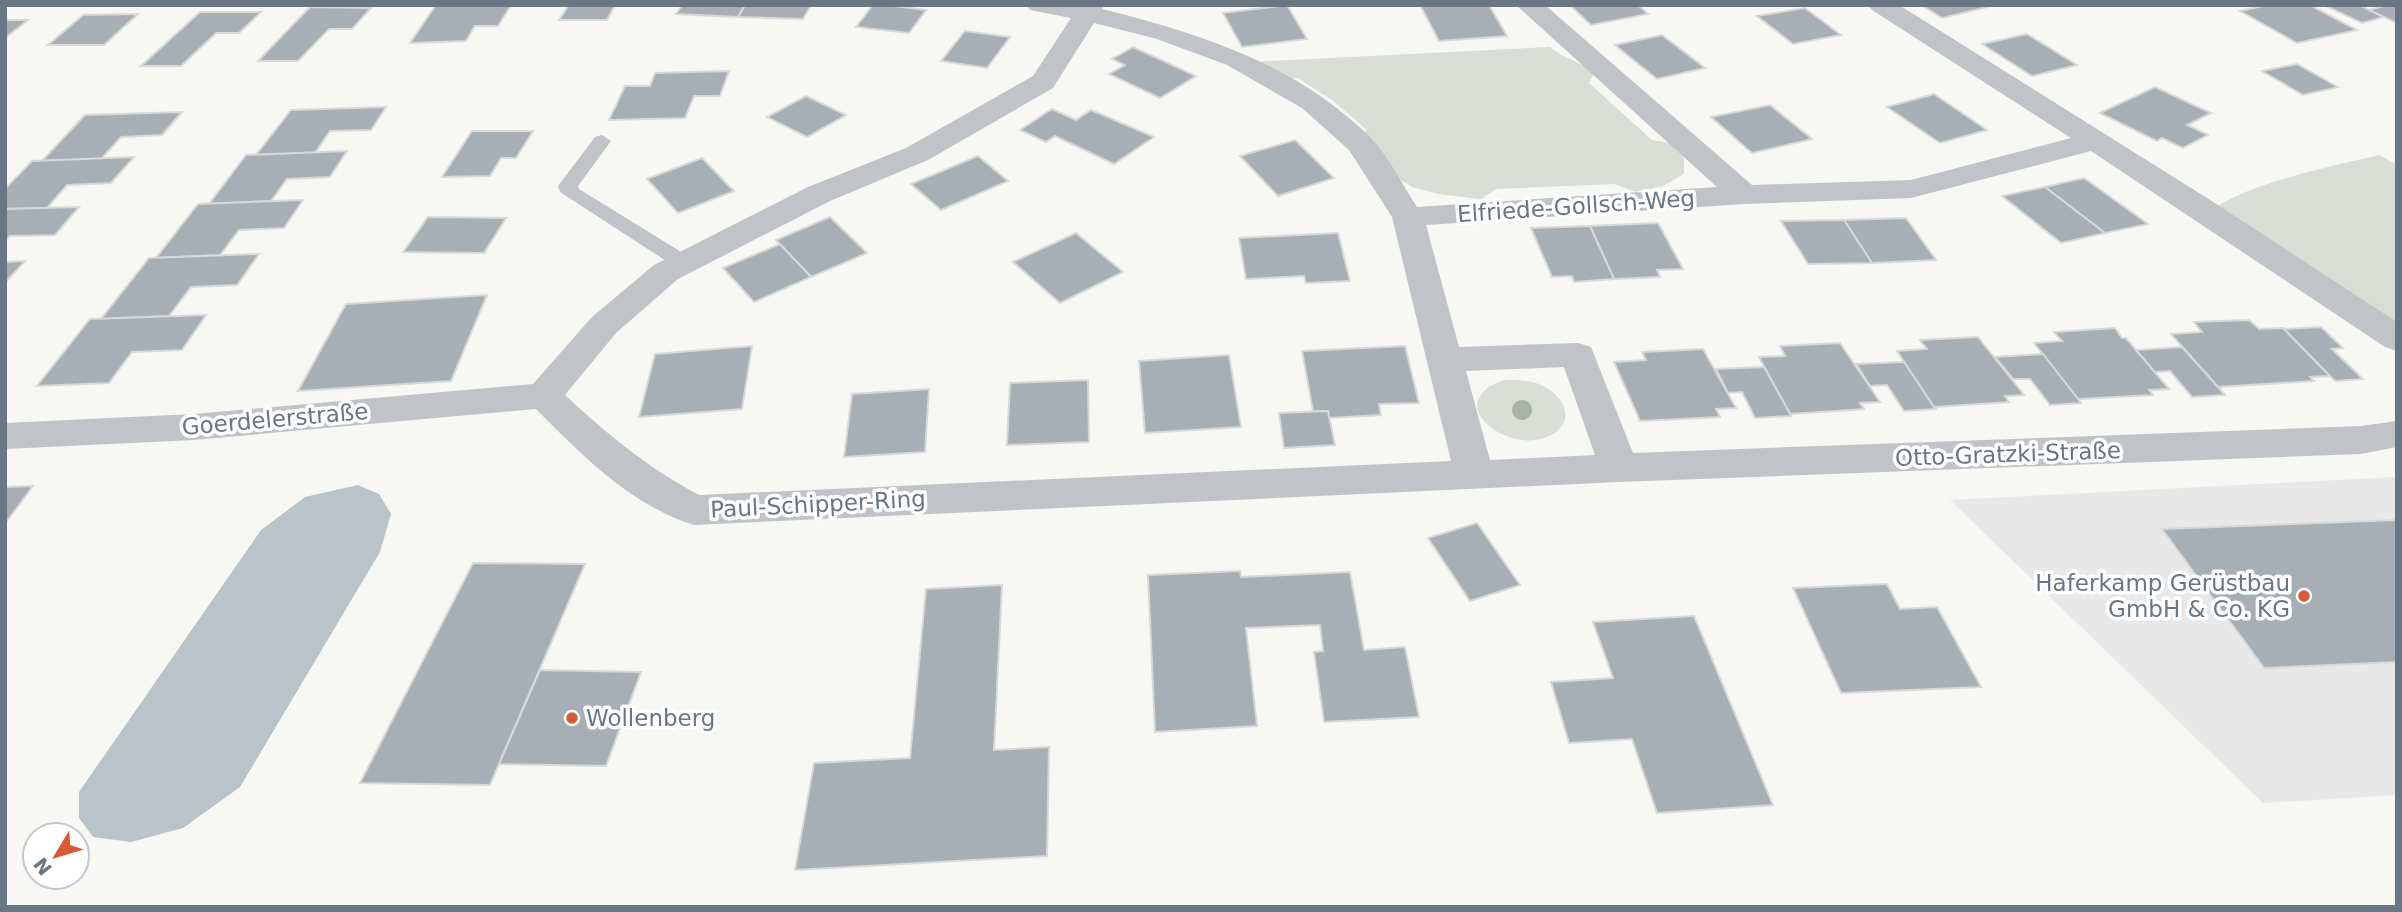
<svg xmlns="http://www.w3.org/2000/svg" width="2402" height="912" font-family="'DejaVu Sans',sans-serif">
	<rect width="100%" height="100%" fill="#f7f7f4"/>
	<polygon fill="#e7e8e7" points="2397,477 2397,795 2263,803 1950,500"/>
	<g fill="#d8ddd5">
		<path d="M 1550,47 C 1564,59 1580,61 1594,73 L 1589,83 L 1652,140 L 1674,144 L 1684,159 L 1684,174 L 1663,186 L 1635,192 L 1615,184 L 1496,189 L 1481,199 L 1438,194 L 1412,187 L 1390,173 L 1362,140 L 1366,129 L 1332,100 L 1298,78 L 1284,79 L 1252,62 Z"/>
		<path d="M 2379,155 L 2397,165 L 2397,328 L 2214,208 C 2257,181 2329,167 2379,155 Z"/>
		<path d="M 1504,380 C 1515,380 1526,380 1536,383 C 1566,393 1580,426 1544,438 C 1504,452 1441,402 1504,380 Z"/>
	</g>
	<polygon fill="#b9c3c8" points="358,485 379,494 391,514 380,552 240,787 183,828 131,842 93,837 79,818 79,792 261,530 305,497"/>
	<g fill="#a8afb4" stroke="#d8d8d6" stroke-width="2">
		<polygon points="436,5 511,5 498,26 475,26 466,41 410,43"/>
		<polygon points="569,5 615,5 607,20 559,20"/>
		<polygon points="682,5 745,5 738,17 676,14"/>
		<polygon points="745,5 811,5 803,19 738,17"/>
		<polygon points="873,5 885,5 926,10 909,33 856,27"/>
		<polygon points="1287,5 1307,39 1242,47 1223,13"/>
		<polygon points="1420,5 1489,5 1507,36 1439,41"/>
		<polygon points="1570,5 1638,5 1648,14 1591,25"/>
		<polygon points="1922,5 1984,5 1987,7 1942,18"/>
		<polygon points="2268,5 2310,5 2357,30 2297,43 2240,11"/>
		<polygon points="2324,5 2359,5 2384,17 2362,23"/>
		<polygon points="2388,5 2397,5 2397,23 2369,10"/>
		<polygon points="310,7 371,8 352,29 329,29 298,61 258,61"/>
		<polygon points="1805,8 1841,35 1793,44 1757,16"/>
		<polygon points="200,12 261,12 239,33 216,33 181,66 141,66"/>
		<polygon points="138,14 104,45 48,45 83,15"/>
		<polygon points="5,20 28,20 5,38"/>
		<polygon points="965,31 1010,37 987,68 941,61"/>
		<polygon points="2027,34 2077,65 2032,76 1982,44"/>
		<polygon points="1662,35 1705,68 1657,79 1615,45"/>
		<polygon points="1133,47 1196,76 1160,98 1109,74 1125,65 1112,59"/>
		<polygon points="2297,64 2338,87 2303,95 2262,71"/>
		<polygon points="729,71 720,96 694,96 685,118 609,120 625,86 650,86 655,73"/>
		<polygon points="2155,87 2211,113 2187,125 2208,135 2183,148 2162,138 2157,141 2100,113"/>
		<polygon points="1934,94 1987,130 1940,143 1887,107"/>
		<polygon points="806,96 846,115 807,137 767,117"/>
		<polygon points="1770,105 1812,139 1752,153 1711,117"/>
		<polygon points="386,107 371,130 330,131 315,153 256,155 291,110"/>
		<polygon points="1052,109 1076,120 1091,110 1154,137 1114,164 1055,136 1046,142 1020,130"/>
		<polygon points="182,112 162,135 121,137 101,159 42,161 85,115"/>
		<polygon points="472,131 533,131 516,158 501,158 490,176 442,177"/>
		<polygon points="1295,140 1334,178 1278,196 1240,156"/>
		<polygon points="347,151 330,177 287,179 271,201 209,204 246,155"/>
		<polygon points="978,156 1008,181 941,210 911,184"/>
		<polygon points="134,157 111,183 67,185 47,208 5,209 5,189 32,161"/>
		<polygon points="702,158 734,191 678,213 647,179"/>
		<polygon points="2084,178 2148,224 2105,233 2045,187"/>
		<polygon points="2045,187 2105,233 2061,243 2002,196"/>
		<polygon points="303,200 284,228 239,230 220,255 156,258 198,204"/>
		<polygon points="79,207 55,235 10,236 5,241 5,209"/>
		<polygon points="428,217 506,218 484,253 403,252"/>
		<polygon points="830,217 867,253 811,277 776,240"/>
		<polygon points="1906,218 1936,260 1872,263 1844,220"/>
		<polygon points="1844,220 1872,263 1808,264 1781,221"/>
		<polygon points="1658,223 1683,269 1657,270 1660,277 1614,279 1590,226"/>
		<polygon points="1590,226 1614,279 1574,282 1572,276 1552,277 1531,228"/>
		<polygon points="1076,233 1123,272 1060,303 1013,262"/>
		<polygon points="1338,233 1350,281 1306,283 1304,276 1246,279 1239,238"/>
		<polygon points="780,244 811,277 754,302 723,268"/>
		<polygon points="259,254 237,285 191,287 169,316 101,319 149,258"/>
		<polygon points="25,261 5,283 5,262"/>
		<polygon points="487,295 451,381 298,391 346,304"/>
		<polygon points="206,315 182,350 132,352 109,383 37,386 90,319"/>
		<polygon points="2249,320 2259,329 2283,328 2330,376 2310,377 2314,381 2218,387 2171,334 2202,332 2194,322"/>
		<polygon points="2321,327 2343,348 2332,349 2363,379 2335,381 2284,329"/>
		<polygon points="2115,328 2122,338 2126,338 2169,389 2149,390 2153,395 2078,399 2034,343 2062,341 2054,332"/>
		<polygon points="1978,337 2024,395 2005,396 2009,402 1934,407 1897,351 1927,349 1920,340"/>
		<polygon points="1840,343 1880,402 1860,403 1864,409 1790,414 1759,357 1785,356 1780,346"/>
		<polygon points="752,346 742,409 639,417 655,354"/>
		<polygon points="1405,346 1419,403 1379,404 1381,415 1329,418 1328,411 1313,411 1302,351"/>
		<polygon points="2182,347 2218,387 2225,395 2192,397 2170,371 2155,372 2136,350"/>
		<polygon points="1703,349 1736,408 1716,409 1720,417 1640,421 1614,362 1646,360 1642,352"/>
		<polygon points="2043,354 2078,399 2081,403 2050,405 2030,379 2013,379 1995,357"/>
		<polygon points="1229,355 1241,427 1145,433 1139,361"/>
		<polygon points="1904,362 1934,407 1936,409 1904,411 1887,385 1870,386 1856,364"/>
		<polygon points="1764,367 1790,414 1791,416 1755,418 1742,392 1728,393 1716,369"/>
		<polygon points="1088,380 1089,442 1007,445 1010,383"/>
		<polygon points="929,389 925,452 844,457 852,394"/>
		<polygon points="1328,411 1335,445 1284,448 1279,413"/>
		<polygon points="33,486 7,521 5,521 5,487"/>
		<polygon points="2397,520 2397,662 2264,668 2162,529"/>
		<polygon points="1477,523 1520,585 1470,601 1428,538"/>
		<polygon points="473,563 585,564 490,785 360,783"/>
		<polygon points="1240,571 1241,577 1350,572 1364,650 1405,647 1419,717 1324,722 1314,652 1323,651 1320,625 1246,628 1257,726 1155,732 1148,575"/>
		<polygon points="1887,584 1900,609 1937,607 1981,687 1841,693 1793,588"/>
		<polygon points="1002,585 994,750 1049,747 1047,856 795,870 814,763 910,758 926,589"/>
		<polygon points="1694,616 1773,805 1657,813 1632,739 1569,743 1551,682 1613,678 1593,622"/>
		<polygon points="540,670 641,672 606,766 499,764"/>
	</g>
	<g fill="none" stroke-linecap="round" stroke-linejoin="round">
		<polygon fill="#c0c4c7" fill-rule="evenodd" points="602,135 611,141 578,186 579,189 691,258 695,263 691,268 677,268 560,192 558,186 561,182 595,137"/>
		<path fill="#c0c4c7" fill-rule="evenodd" d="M 1026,5 L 1105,5 L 1102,9 C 1199,33 1296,64 1369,136 C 1388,155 1402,184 1417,207 L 1717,187 L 1516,5 L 1545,5 L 1752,185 L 1911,180 L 2071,138 L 1872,10 L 1868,5 L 1899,5 L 2207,198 L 2397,322 L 2397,351 L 2385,347 L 2091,151 L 1911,198 L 1744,204 L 1426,225 L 1459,347 L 1578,343 L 1591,347 L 1633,453 L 2361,426 L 2397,421 L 2397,447 L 2361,454 L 1619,482 L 694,525 C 630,505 582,455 536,409 L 194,440 L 5,449 L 5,423 L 194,414 L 533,384 L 592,317 L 654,265 L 808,187 L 906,148 L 1033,76 L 1071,18 L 1030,10 ZM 1094,23 L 1157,39 L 1227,65 L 1302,108 L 1349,150 L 1392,217 L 1451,461 L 699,495 C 647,467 608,435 565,395 L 616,333 L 678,279 L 830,201 L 928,160 L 1053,88 ZM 1564,367 L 1595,455 L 1490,460 L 1466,371 Z"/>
	</g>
	<circle fill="#a9b2a6" cx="1522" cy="410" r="10"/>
	<g fill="#d75a34" stroke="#fff" stroke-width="2.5">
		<circle cx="2304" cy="596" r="7"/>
		<circle cx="572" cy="718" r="7"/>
	</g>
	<g text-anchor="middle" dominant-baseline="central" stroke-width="7" stroke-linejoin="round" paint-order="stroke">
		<g font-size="23" fill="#687783" stroke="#fff">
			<text transform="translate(1576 206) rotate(-4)">Elfriede-Gollsch-Weg</text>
			<text transform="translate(275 419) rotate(-5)">Goerdelerstraße</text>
			<text transform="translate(2008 454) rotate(-2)">Otto-Gratzki-Straße</text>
			<text transform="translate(818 504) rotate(-3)">Paul-Schipper-Ring</text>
		</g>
		<g font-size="23" fill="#687783" stroke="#fff" text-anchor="end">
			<text x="2290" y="583">Haferkamp Gerüstbau<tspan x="2290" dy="26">GmbH &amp; Co. KG</tspan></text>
			<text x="586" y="718" text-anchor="start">Wollenberg</text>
		</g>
	</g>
	<rect width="2402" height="912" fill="none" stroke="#687783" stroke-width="14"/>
	<g transform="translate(56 856) rotate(232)"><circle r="33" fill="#ffffff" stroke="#c3c9cd" stroke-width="2"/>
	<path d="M0-5L12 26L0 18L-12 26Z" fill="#d75a34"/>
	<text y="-10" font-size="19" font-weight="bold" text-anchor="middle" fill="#687783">N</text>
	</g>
</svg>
